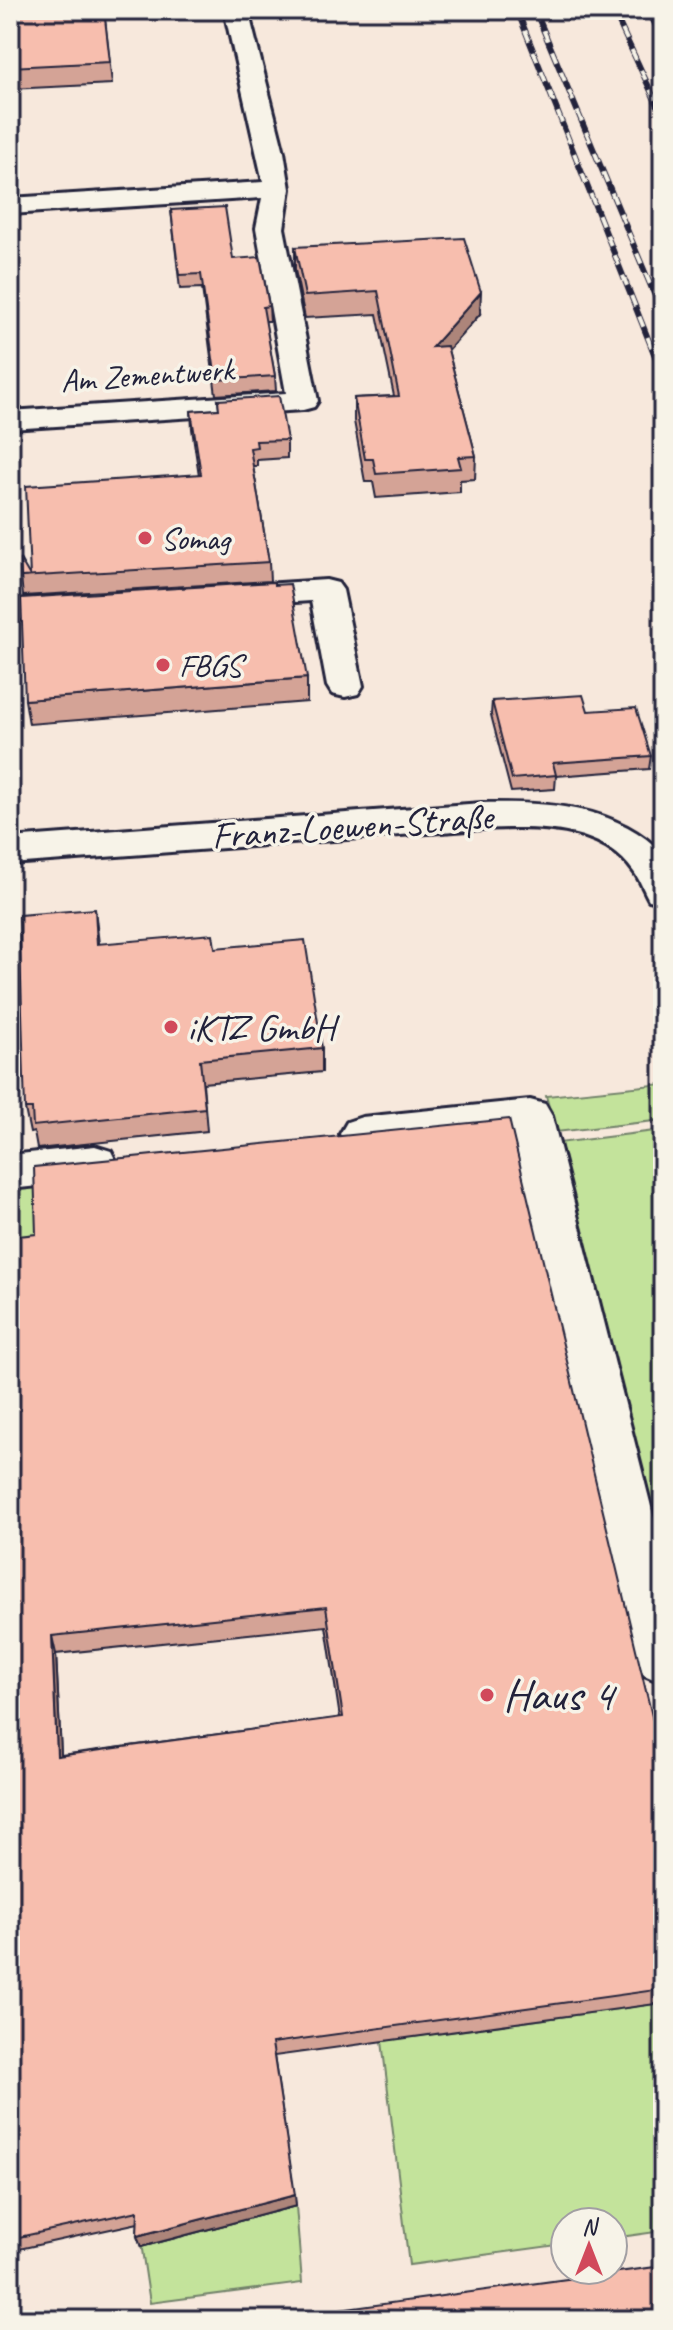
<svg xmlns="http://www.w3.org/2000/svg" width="673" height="2330" font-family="Caveat,sans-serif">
	<rect width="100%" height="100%" fill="#f7e8dc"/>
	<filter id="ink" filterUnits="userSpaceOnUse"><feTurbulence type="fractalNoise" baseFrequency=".0125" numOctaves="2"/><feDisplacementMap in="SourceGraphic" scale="16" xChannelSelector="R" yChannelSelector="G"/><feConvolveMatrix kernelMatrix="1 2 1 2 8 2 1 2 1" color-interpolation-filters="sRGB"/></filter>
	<g filter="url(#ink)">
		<g fill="#c3e39b" stroke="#72826b" stroke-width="2">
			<polygon points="663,1084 663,1120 556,1132 546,1096"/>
			<polygon points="663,1130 663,1574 558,1143"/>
			<polygon points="38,1184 40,1256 10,1259 10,1186"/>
			<polygon points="663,2003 663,2231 613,2238 613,2222 565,2222 565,2244 409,2265 382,2041"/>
			<polygon points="296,2206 302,2283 150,2303 141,2243 157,2243"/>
		</g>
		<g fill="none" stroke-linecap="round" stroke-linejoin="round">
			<g stroke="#22223b" stroke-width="6">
				<g id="minor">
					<polygon points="224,10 248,10 284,152 290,189 284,228 318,401 314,407 303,410 10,429 10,411 286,393 256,228 262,198 10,214 10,198 263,182"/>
					<polygon points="326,580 338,583 343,590 363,686 358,694 345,697 332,694 327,686 311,601 232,606 220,603 215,596 220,589 232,586"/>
					<polygon points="79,596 91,599 96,606 91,613 10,620 10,600"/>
					<path d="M 482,803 C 546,802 616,805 663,854 L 663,903 L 649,900 C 644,891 640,880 634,872 C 601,824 533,827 482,829 L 10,864 L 10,838 Z"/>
					<polygon points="530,1100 545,1104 552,1116 663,1554 663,1683 644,1675 637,1658 513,1134 362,1151 347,1146 340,1134 347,1122 362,1117"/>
					<polygon points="95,1146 111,1151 117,1163 111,1175 95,1180 10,1189 10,1155"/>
				</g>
			</g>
			<use href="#minor" fill="#f7f3e8" fill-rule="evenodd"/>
			<g stroke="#22223b" stroke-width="6">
				<g id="rail">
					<polyline points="517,10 663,376"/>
					<polyline points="535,10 663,315"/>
					<polyline points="613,10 663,117"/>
					<polyline points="648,10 663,40"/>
				</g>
			</g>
			<use href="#rail" stroke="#f7f3e8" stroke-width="4" stroke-dasharray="11" stroke-linecap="butt"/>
		</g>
		<g fill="#d4a396" stroke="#22223b" stroke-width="2" fill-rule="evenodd">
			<polygon points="10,10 104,10 112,84 10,89"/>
			<polygon points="171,210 233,259 269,306 270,321 265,321 275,376 276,391 216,395 202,288 180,289"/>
			<polygon points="295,247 480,314 448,350 476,456 475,479 460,480 460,492 376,498 373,482 365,482 354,421 354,398 394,396 377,314 305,318 295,270"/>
			<polygon points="218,400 287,440 287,458 257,460 257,466 253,466 269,562 270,581 23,596 21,577 30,576 199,475 192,429 191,411 219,409"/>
			<polygon points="307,678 307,702 29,724 25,700"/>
			<polygon points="492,701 588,711 651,756 649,769 556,776 555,789 511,792 491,715"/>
			<polygon points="95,909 99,944 215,948 322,1048 322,1072 203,1083 207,1131 37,1149 34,1132 30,1133 25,1109"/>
			<path d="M 10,1237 L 663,1762 L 663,2003 L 274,2056 L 296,2206 L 141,2247 L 137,2236 L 138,2223 L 10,2251 ZM 326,1626 L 340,1718 L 61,1755 L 56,1654 Z"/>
		</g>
		<g fill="#ad857a" stroke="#22223b" stroke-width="2">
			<polygon points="481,292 480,314 431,370 432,347"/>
			<polygon points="52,1636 56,1654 62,1773 57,1756"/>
			<polygon points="295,2195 296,2206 141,2247 137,2236"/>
		</g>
		<g fill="#f7beae" stroke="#22223b" stroke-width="2" fill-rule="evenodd">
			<polygon points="10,10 104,10 110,62 10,67"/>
			<polygon points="225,207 233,259 260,257 269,306 263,307 275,376 216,380 201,274 179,275 171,210"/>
			<polygon points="464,238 481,292 432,347 447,346 476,456 458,457 461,468 376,474 373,459 365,459 354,398 399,396 378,291 305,296 295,247"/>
			<polygon points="279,396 287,440 256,441 257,447 250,448 269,562 21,577 20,559 30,576 26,486 201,474 191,411 219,409 218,400"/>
			<polygon points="274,582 274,585 290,584 307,678 25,700 21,598"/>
			<polygon points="583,695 588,711 636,708 651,756 553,763 556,775 512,779 492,701"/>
			<polygon points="95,909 97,944 213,934 215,948 305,940 322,1048 200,1060 205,1108 33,1126 32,1109 25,1109 19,915"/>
			<path d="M 509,1119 L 663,1762 L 663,1989 L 272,2043 L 295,2195 L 137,2236 L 138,2211 L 10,2239 L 10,1237 L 36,1234 L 34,1167 ZM 326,1607 L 343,1717 L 57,1756 L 52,1636 Z"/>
			<polygon points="663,2266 663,2320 266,2320"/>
		</g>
	</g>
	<g fill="#d1495b" stroke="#f7f3e8" stroke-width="3">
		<circle cx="145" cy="538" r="8"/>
		<circle cx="163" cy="665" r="8"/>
		<circle cx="171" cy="1027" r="8"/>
		<circle cx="487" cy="1695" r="8"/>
	</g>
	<g text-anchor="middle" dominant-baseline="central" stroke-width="7" stroke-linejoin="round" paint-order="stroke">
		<g font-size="32" fill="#22223b" stroke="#f7f3e8">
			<text transform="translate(147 375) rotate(-4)">Am Zementwerk</text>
		</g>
		<g font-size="32" fill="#22223b" stroke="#f7f3e8" text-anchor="start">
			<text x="161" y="538">Somag</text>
			<text x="179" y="665">FBGS</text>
		</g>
		<g font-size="38" fill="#22223b" stroke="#f7f3e8">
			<text transform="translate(352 826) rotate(-4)">Franz-Loewen-Straße</text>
		</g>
		<g font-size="38" fill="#22223b" stroke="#f7f3e8" text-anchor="start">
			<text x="187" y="1027">iKTZ GmbH</text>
		</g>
		<g font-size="46" fill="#22223b" stroke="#f7f3e8" text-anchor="start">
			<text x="503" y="1695">Haus 4</text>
		</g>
	</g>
	<rect width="673" height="2330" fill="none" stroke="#f7f3e8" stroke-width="40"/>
	<rect x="20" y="20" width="633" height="2290" fill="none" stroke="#22223b" stroke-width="3" filter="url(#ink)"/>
	<g transform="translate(589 2246)"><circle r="38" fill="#f7f3e8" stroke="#a29fa3" stroke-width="2"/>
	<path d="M0-6L14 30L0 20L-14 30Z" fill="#d1495b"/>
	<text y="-12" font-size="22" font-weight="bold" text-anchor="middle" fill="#22223b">N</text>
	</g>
</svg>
